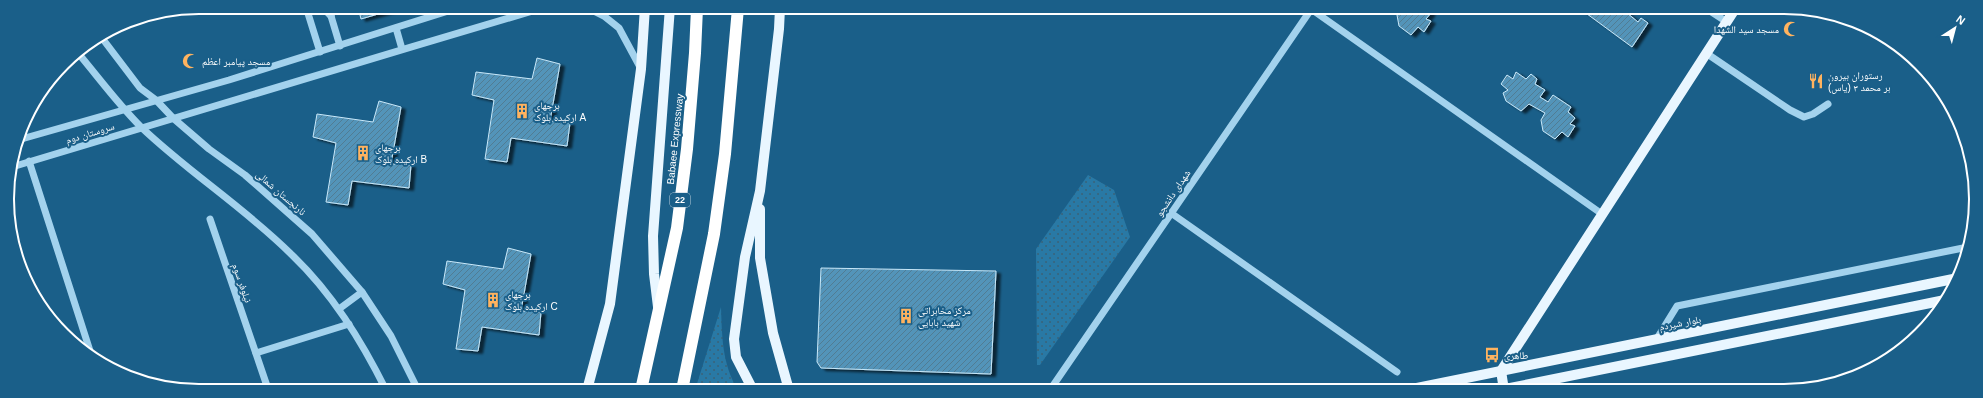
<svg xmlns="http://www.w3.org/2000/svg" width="1983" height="398" font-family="Helvetica,'Noto Naskh Arabic',sans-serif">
	<defs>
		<pattern id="grass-dots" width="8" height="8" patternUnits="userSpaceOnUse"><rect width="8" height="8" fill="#2979a5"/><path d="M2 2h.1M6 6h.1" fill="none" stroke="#3a6278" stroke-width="1.8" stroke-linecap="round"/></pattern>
		<pattern id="building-hatch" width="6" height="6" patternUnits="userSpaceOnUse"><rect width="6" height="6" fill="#5394b9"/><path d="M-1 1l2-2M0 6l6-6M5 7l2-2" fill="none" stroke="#517b93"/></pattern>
		<filter id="shadow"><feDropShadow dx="4.5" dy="2.5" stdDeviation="1" flood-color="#0009"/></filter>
	</defs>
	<rect width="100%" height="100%" fill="#1a5f89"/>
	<g fill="url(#grass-dots)">
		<polygon points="1088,175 1114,190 1130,237 1040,365 1037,365 1036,249"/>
		<path d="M 721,307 C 722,336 722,364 738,390 L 695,390 Z"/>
	</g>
	<g fill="url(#building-hatch)" stroke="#c8e8f9" filter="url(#shadow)">
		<polygon points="358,7 402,7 361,19"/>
		<polygon points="1401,8 1425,8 1431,13 1426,19 1431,21 1424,32 1418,27 1411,35 1399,26 1397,15"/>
		<polygon points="1579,8 1621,8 1638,22 1641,18 1648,23 1632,47"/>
		<polygon points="537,58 560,64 550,121 570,123 567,146 511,138 507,162 485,159 494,100 472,95 476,72 532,79"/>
		<polygon points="1516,72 1526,79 1531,74 1537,79 1535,84 1545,90 1540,97 1548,102 1553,95 1571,107 1568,112 1575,118 1570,124 1575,126 1568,137 1562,132 1555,139 1543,131 1541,120 1545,113 1529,104 1521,111 1506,101 1503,93 1508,90 1501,84 1507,75 1513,79"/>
		<polygon points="379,101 401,107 391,164 411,165 409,188 352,181 348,205 326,202 336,143 313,137 317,114 373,122"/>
		<polygon points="508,248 531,254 521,311 541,312 539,335 482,327 478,351 456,349 465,290 443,284 447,261 503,269"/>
		<polygon points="821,268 996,271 991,374 821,368 817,362"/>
	</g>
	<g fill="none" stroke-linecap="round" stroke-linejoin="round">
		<g stroke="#a3d2ed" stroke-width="7">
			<polyline points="306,7 320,52"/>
			<polyline points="322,7 331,16"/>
			<polyline points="332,7 331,16 340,46"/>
			<polyline points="586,7 604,16 619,28 640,67"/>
			<polyline points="1311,9 1602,214"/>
			<polyline points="1707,9 1727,22"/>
			<polyline points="396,28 402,49"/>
			<polyline points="102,38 140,88 156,100 173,118 209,149 245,175 312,234 362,292 391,336 418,390"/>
			<path d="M 78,53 C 99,78 118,104 141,127 C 188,172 245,208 291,254 C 332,293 361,340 386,390"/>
			<polyline points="1706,53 1790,110 1804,117 1813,114 1828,104"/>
			<polyline points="18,140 229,80 461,7"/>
			<polyline points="29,161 91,354"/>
			<path d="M 12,167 C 190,112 368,60 546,7"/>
			<polyline points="1171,213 1397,372"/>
			<polyline points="210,219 267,386"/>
			<polyline points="339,309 362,292"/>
			<polyline points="1656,340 1677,306 1968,247"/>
			<polyline points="256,353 349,324"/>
			<polyline points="1050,390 1312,8"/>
		</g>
		<g stroke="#e9f6ff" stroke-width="10">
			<polyline points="760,209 760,258 773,333 789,390"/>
			<polyline points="658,307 654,274 653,236 670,7"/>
			<polyline points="587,390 610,304 641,69 645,7"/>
			<polyline points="753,390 736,357 734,339 745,257 760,191 779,29 780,8"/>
			<polyline points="1407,390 1958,278"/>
			<polyline points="1500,390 1945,300"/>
			<polyline points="1504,390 1501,371 1735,9"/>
		</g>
		<g stroke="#fff" stroke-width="12">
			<polyline points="641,390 677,228 687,149 695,53 697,8"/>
			<polyline points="682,390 714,234 725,154 738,8"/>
		</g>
	</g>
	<defs>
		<g id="mosque-bare" transform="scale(1.2)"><path d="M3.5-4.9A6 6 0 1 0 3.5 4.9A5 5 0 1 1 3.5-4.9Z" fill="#ffb35f" stroke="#1a5f89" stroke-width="2.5" paint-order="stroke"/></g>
		<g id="restaurant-bare" transform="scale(1.2)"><path d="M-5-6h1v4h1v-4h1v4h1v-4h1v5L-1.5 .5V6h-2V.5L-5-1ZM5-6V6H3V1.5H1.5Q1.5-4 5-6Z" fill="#ffb35f" stroke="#1a5f89" stroke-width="2.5" paint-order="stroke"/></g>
		<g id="building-bare" transform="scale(1.2)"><path d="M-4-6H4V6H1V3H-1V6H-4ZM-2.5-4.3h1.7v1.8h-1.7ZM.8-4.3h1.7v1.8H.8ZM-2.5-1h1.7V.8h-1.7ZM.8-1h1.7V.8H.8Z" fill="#ffb35f" stroke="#1a5f89" stroke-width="2.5" paint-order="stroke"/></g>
		<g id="bus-bare" transform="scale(1.2)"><path d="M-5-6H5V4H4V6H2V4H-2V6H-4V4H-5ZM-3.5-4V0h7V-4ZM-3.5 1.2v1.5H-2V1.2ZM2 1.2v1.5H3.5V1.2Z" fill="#ffb35f" stroke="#1a5f89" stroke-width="2.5" paint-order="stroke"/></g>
	</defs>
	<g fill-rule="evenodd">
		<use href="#mosque-bare" x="1791" y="29"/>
		<use href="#mosque-bare" x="190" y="61"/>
		<use href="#restaurant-bare" x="1816" y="81"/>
		<use href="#building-bare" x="522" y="111"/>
		<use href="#building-bare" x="363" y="153"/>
		<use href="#building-bare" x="493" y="300"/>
		<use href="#building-bare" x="906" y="316"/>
		<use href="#bus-bare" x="1492" y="355"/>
	</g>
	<g text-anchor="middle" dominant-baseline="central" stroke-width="4" stroke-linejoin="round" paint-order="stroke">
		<rect fill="#1a5f89" stroke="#bacfdc" stroke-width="1" x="670" y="193" width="20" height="14" rx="3"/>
		<g font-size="9" font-weight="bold" fill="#fff">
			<text x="680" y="200">22</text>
		</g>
		<g font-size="10" fill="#fff" stroke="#1a5f89" text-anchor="start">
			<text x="1779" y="29" text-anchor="end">مسجد سید الشهدا</text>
			<text x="202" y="61">مسجد پیامبر اعظم</text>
			<text x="1828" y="75">رستوران بیرون<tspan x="1828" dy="12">بر محمد ۳ (یاس)</tspan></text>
			<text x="534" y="105">برجهای<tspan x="534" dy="12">ارکیده بلوک A</tspan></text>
			<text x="375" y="147">برجهای<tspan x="375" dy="12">ارکیده بلوک B</tspan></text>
			<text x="505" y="294">برجهای<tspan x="505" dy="12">ارکیده بلوک C</tspan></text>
			<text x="918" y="310">مرکز مخابراتی<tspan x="918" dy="12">شهید بابایی</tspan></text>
			<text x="1504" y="355">طاهری</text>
		</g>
		<g font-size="10" fill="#fff" stroke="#1a5f89">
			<text transform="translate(90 133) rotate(-17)">سروستان دوم</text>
			<text transform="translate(675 139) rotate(-84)">Babaee Expressway</text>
			<text transform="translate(281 193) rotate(41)">نارنجستان شمالی</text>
			<text transform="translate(1173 193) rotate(-56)">شهدای دانشجو</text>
			<text transform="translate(242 283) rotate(71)">نیلوفر سوم</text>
			<text transform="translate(1680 323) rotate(-11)">بلوار شیردم</text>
		</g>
	</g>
	<path d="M0 0H1983V398H0ZM199 14H1784A185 185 0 0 1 1969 199V199A185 185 0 0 1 1784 384H199A185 185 0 0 1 14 199V199A185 185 0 0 1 199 14Z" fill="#1a5f89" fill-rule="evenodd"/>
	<path fill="none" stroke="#fff" stroke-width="2" d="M199 14H1784A185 185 0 0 1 1969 199V199A185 185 0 0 1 1784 384H199A185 185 0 0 1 14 199V199A185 185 0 0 1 199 14Z"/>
	<g transform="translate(1955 28) rotate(36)" stroke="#1a5f89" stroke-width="3" paint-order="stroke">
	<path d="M0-3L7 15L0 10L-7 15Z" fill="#ffffff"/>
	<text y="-6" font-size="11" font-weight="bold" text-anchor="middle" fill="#ffffff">N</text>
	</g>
</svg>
